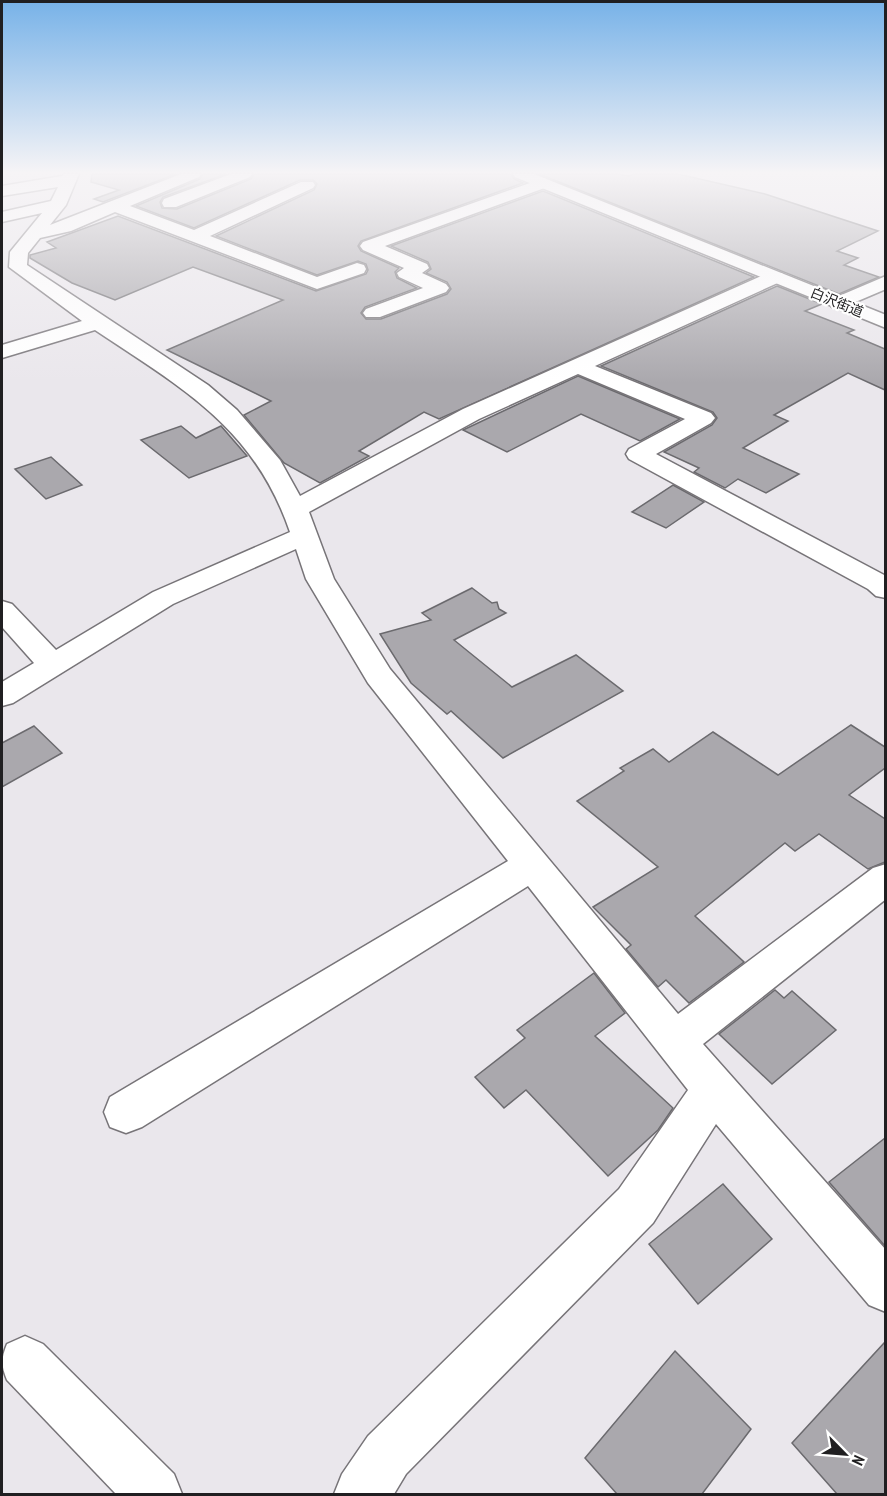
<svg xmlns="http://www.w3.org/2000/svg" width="887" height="1496" font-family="'PT Sans Narrow','Noto Sans JP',sans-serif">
	<rect width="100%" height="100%" fill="#eae7ec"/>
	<g fill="#aaa8ad" stroke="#6b6a6e" stroke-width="1.5">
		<polygon points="92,174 176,174 103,202 94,199 119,190 91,182"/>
		<polygon points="203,174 226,174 163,197 160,202 162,208 177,209 251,179 254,174 511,174 514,179 523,183 361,241 358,246 361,251 399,268 395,272 397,278 417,288 365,307 361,313 366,319 381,319 447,294 451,289 447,282 426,273 431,269 428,262 391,246 543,191 754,277 439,419 424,412 359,451 369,456 320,483 284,463 244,415 271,401 167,350 283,300 193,267 115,300 72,283 30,258 30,255 56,248 47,242 118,216 316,291 366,274 368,270 366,264 358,261 317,275 216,236 314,190 317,184 313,180 300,180 194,228 136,206 200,179"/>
		<polygon points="539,174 619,174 628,176 634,174 678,174 765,194 878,231 837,251 858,258 844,265 879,277 839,294"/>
		<polygon points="777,286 822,304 805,311 854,330 847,333 885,349 885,390 848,373 774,415 788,421 743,448 799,474 766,493 738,479 725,488 694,472 699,468 664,452 712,425 717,418 713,412 601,366"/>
		<polygon points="578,376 680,419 640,441 581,414 507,452 463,430"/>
		<polygon points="181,426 196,438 221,426 247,456 189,478 141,440"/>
		<polygon points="51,457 82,485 46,499 15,469"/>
		<polygon points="673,485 704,502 666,528 632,512"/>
		<polygon points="472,588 492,603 497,602 499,609 506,613 454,640 512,687 576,655 623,691 503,758 451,711 447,714 411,683 380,634 431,620 422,613"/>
		<polygon points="851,725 885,747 885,768 849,795 885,819 885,862 868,869 819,834 795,851 785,843 695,916 744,962 689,1003 666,980 658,987 626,949 631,945 593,907 658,867 577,801 624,771 620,768 653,749 669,762 713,732 778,775"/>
		<polygon points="34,726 62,753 2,787 2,743"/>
		<polygon points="594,973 625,1013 595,1036 673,1108 658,1130 608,1176 526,1090 504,1108 475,1077 525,1038 517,1030"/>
		<polygon points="775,990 784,998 792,991 836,1030 772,1084 719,1034"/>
		<polygon points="885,1138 885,1246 829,1182"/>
		<polygon points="723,1184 772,1239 698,1304 649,1244"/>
		<polygon points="885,1342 885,1494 837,1494 792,1443"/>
		<polygon points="675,1351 751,1429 702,1494 617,1494 585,1458"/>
	</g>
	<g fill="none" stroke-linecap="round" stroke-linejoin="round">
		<g stroke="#777478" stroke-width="3">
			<g id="minor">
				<path d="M 64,174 L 79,174 L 66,205 L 50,225 L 181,174 L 201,174 L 199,177 L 130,206 L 194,230 L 301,182 L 313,182 L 315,185 L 313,188 L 210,236 L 317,277 L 357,263 L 364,265 L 366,269 L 364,273 L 317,289 L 115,212 L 71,231 L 40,238 L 28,253 L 27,265 L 208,385 L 237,410 L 280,460 L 300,496 L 463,409 L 768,273 L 782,273 L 784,277 L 782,281 L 595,366 L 711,413 L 715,418 L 711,423 L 656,454 L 886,576 L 886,598 L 876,596 L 868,589 L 629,459 L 626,454 L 629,449 L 685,419 L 578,374 L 479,419 L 309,512 L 334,579 L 390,669 L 678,1014 L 873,868 L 886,864 L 886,899 L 703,1044 L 886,1250 L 886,1312 L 869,1305 L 716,1124 L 653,1223 L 406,1474 L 394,1494 L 334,1494 L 342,1474 L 368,1436 L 619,1189 L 688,1090 L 528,886 L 142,1127 L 126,1133 L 110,1127 L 104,1112 L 110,1097 L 508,861 L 368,683 L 306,579 L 296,549 L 173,604 L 13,703 L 2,706 L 2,682 L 34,663 L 2,627 L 2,601 L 12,604 L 56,650 L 153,592 L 290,532 C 254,427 182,388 95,330 L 2,358 L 2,345 L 82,321 L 9,267 L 10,252 L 42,213 L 2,222 L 2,212 L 51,201 L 58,187 L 2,196 L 2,186 L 62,176 Z"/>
				<polygon points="231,174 252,174 250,177 176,207 164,207 162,203 164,199"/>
				<polygon points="544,178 552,183 550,186 385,246 427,264 429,268 422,273 446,284 449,288 446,292 380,317 366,317 363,313 366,309 423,288 399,277 397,273 404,268 363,250 360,246 363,242"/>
				<polygon points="886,276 886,289 839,309 832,307 829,303 832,299"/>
				<path d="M 25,1336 L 43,1344 L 174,1474 L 182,1494 L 116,1494 L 7,1380 C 1,1366 1,1358 7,1344 Z"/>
			</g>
		</g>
		<g stroke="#777478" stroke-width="3">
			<polygon id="secondary" points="513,174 534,174 886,315 886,328 515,177"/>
		</g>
		<use href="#minor" fill="#fff" fill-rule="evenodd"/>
		<use href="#secondary" fill="#fff" fill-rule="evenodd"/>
	</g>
	<linearGradient id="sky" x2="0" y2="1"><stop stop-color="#77b2e8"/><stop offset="0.45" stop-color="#f6f4f6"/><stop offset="1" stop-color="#f6f4f6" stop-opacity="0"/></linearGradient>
	<rect width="887" height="383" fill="url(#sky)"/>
	<g text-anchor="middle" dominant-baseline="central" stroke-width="4.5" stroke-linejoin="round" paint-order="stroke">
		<g font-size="14" fill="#201f21" stroke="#fff">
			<text transform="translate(837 302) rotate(22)">白沢街道</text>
		</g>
	</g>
	<rect width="887" height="1496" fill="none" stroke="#201f21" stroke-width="6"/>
	<g transform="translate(845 1454) rotate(115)" stroke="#ffffff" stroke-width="4.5" paint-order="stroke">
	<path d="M0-4.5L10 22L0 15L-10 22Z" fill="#201f21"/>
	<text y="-9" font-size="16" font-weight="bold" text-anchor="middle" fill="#201f21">N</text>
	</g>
</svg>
